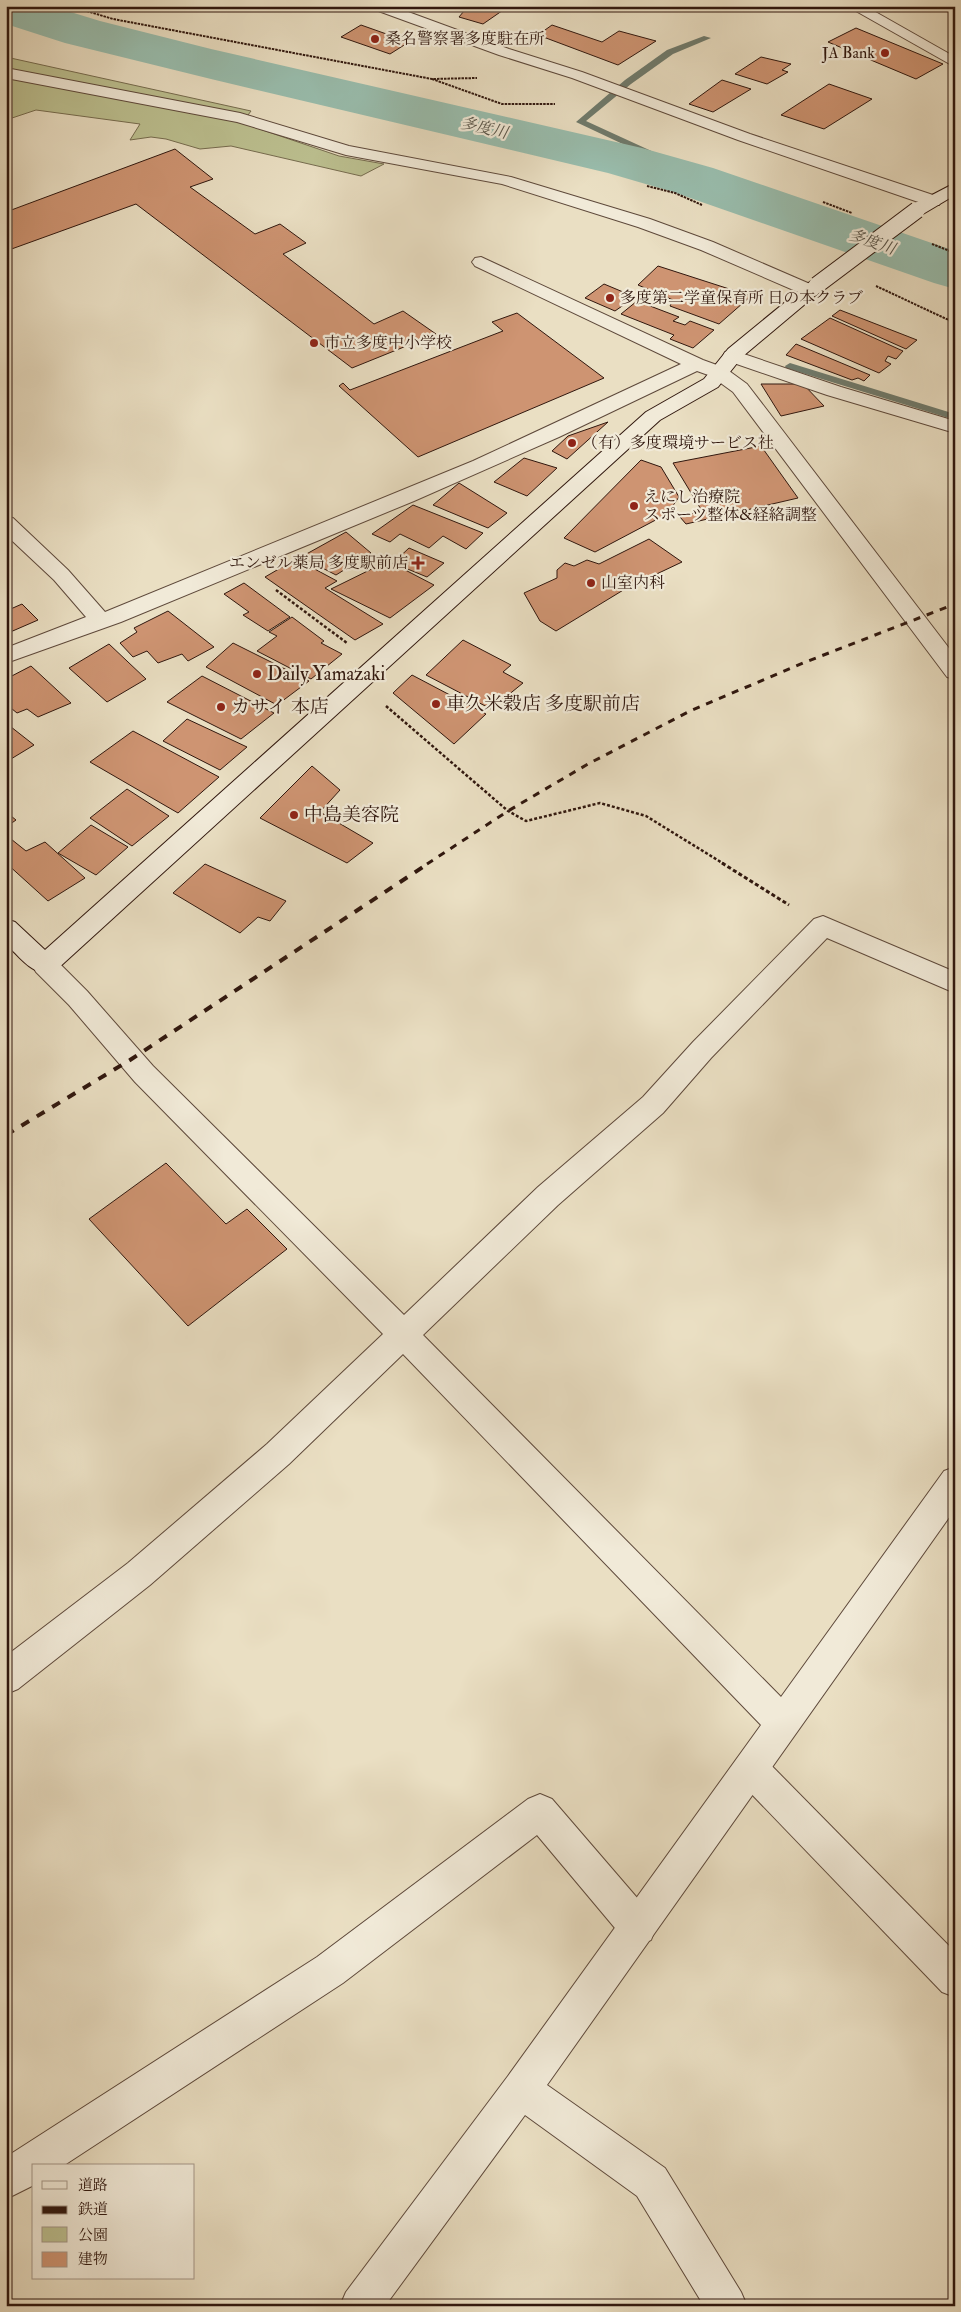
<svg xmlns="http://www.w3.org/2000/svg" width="961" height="2312" font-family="'IM FELL Double Pica','Noto Serif JP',serif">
	<rect width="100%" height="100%" fill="#eadfc3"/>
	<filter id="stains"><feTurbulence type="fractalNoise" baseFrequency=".004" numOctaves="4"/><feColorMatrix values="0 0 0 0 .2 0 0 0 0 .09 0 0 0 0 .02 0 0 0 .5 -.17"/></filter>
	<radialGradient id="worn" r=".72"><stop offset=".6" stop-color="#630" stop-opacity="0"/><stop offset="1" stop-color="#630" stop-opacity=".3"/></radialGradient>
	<polygon fill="#bcc090" stroke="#766c4f" points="6,57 251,111 242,123 339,156 384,164 361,176 231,146 200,149 166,139 151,137 130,140 140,124 36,110 6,120"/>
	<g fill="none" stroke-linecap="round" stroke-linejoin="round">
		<g fill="#6f7b6d" fill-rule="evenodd">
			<polygon points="704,36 711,38 673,54 631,84 586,121 671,160 685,174 685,178 679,178 665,164 576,122 625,80 667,50"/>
			<polygon points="790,363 955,414 955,420 786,368 785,366"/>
		</g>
		<polygon fill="#99bdad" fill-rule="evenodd" points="6,6 51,6 100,21 211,49 642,148 713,168 955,251 955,289 934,283 673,192 608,173 211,79 65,43 6,24"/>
	</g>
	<g fill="#ce9472" stroke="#30170e">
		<polygon points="446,6 509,6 483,24 459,17 464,11"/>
		<polygon points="361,25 409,42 390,54 341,37"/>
		<polygon points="552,25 602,42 619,31 656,41 618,65 538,35"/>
		<polygon points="856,28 943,64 916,79 828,42"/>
		<polygon points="761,57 791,64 782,70 788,72 767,84 735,74"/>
		<polygon points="722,80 751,89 713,112 689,104"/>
		<polygon points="829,84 872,99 824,129 781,115"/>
		<polygon points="175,149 213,179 190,187 255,234 280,224 306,243 283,254 374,324 403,311 436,334 352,368 136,204 6,251 6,212"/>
		<polygon points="658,266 751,296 719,324 670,306 673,300 638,285"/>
		<polygon points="604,284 635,297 615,311 585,298"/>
		<polygon points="637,301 679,317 673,321 685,325 690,321 714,330 693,348 670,339 674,335 621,314"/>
		<polygon points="840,310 917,340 906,349 832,316"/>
		<polygon points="517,313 604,378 418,457 339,386 343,383 350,390 503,331 492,322"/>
		<polygon points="830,318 903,351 896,359 888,356 885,361 891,364 879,373 801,339"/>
		<polygon points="796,344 870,375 864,381 858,378 852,380 786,355"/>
		<polygon points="761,384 803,384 824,406 781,416"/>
		<polygon points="608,422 567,459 552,451 568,436"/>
		<polygon points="761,446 798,498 686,524 680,517 702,511 673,463"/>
		<polygon points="524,458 557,468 527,496 494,482"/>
		<polygon points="641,460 661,467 679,497 667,514 595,552 564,538"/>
		<polygon points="459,483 507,513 488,528 433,505"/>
		<polygon points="413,505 483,533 466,549 443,536 429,548 400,534 390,542 372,534"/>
		<polygon points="346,532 371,553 336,575 301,557"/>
		<polygon points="649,539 682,562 625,589 556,631 540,621 524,593 557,578 557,570 565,563 574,566 587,560 599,564"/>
		<polygon points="409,548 444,563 427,577 393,563"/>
		<polygon points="296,559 337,581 325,588 383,624 355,640 265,577"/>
		<polygon points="388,561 434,585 390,618 331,589"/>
		<polygon points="244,583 290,617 268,631 243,615 249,612 224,594"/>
		<polygon points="22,604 38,620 8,633 6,631 6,611"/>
		<polygon points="168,611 214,647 188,661 182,654 158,663 147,651 133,657 120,643 137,632 134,628"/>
		<polygon points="292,617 324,641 321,643 342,654 311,679 257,651 277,636 269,632"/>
		<polygon points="463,640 511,665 503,672 523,683 491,709 426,675"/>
		<polygon points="233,643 309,681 277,705 206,667"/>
		<polygon points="109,644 146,679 107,702 69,668"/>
		<polygon points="31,666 71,703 38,717 27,709 17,713 6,704 6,692 12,689 6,685 6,679"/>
		<polygon points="412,675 486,714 454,744 393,693"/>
		<polygon points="202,676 274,713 241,739 167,702"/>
		<polygon points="187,719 247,747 220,770 163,741"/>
		<polygon points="6,723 34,745 6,762"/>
		<polygon points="133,731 219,777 178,813 90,762"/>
		<polygon points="312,766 340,790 320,812 373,843 347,863 260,818"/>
		<polygon points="127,789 169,816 132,846 90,818"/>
		<polygon points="6,812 16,820 6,827"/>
		<polygon points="91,825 128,847 96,875 58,853"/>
		<polygon points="6,835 26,851 45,842 85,878 48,901 6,863"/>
		<polygon points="205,864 286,901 270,921 258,917 240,933 173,893"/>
		<polygon points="166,1163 226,1224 247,1209 287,1249 188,1326 89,1219"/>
	</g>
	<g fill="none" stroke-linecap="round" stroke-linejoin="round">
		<g stroke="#5e493b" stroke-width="2">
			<g id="lane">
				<polygon points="732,350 841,387 955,421 955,433 827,395 725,360 723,356 725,352"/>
				<polygon points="751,1752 763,1757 955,1952 955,1997 942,1992 739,1781 734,1769 739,1757"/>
				<polygon points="540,1794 552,1799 651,1914 656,1927 651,1940 638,1945 625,1940 537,1835 343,1983 63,2166 34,2166 34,2185 6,2199 6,2157 317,1957 528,1799"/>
			</g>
		</g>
		<g stroke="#5e493b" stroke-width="2">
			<g id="street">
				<polygon points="371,6 392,6 509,49 582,72 750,134 939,197 941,201 939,205 927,205 738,140 572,78 499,55 373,9"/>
				<polygon points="847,6 865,6 955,57 955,67"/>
				<polygon points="6,68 240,113 349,146 511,177 650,219 713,242 817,287 820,291 817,295 805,295 701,250 638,227 502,184 346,155 237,122 6,78"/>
				<polygon points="481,257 703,360 725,368 747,384 955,656 955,679 947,677 733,392 711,376 697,371 559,437 414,501 121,622 6,663 6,648 86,617 54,580 6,535 6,517 13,518 68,570 105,612 473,461 681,364 475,266 472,262 475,258"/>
				<polygon points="823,916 955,972 955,993 827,938 711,1058 663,1113 558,1205 423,1335 781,1697 944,1471 955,1467 955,1509 547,2085 665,2168 741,2292 747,2306 704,2306 637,2196 525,2115 385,2306 340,2306 346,2292 508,2076 761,1725 403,1354 289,1464 150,1585 18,1689 6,1694 6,1656 128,1563 267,1444 383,1334 135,1082 69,1005 36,972 32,965 36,958 45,955 54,958 87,991 153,1066 404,1315 538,1187 643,1097 693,1042 814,919"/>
			</g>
		</g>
		<g stroke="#30170e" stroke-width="2">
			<g id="secondary">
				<polygon points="955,183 955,195 923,214 911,214 909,210 911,206"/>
				<path d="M 817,280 L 823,281 L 826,285 L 823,289 L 742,357 L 718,387 L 660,420 L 54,972 C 34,978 20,957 6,944 L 6,919 L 15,922 L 45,950 L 646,412 L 704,379 L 728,349 L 811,281 Z"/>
			</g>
		</g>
		<g stroke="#30170e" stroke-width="2" stroke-dasharray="2.5 1" stroke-linecap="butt">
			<polyline points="70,6 113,19 432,79 477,78"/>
			<polyline points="432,79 502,104 555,104"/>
			<polyline points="647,186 675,193 702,205"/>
			<polyline points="823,202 852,213"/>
			<polyline points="932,244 955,253"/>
			<polyline points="876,286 955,323"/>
		</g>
		<g stroke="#30170e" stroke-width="2.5" stroke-dasharray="3 2" stroke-linecap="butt">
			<polyline points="276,590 347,643"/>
			<polyline points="386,706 508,811 526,821 600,803 646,816 724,864"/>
		</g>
		<polyline stroke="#30170e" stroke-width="3" stroke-dasharray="4 2.5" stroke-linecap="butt" points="722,863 789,905"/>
		<use href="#lane" fill="#f1ead8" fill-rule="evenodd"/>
		<use href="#street" fill="#f1ead8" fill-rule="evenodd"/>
		<use href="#secondary" fill="#f1ead8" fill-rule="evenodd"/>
		<polyline stroke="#30170e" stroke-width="3" stroke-dasharray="7 7" stroke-linecap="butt" points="427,864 508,811 588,764 690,711 803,663 955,604"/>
		<polyline stroke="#30170e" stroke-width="4" stroke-dasharray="9 9" stroke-linecap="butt" points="6,1135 130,1060 429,863"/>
		<g stroke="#30170e" stroke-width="18" stroke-linecap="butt">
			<polyline id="secondary-bridge" points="817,285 917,210"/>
		</g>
		<use href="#secondary-bridge" stroke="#f1ead8" stroke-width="16"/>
	</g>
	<g fill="#8f2418" stroke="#f1ead8" stroke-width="2">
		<circle cx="375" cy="39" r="5"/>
		<circle cx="885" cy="53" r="5"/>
		<circle cx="610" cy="298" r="5"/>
		<circle cx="314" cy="343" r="5"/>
		<circle cx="572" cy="443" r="5"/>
		<circle cx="634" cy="506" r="5"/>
		<path d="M415.5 555.5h5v5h5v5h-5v5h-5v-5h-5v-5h5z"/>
		<circle cx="591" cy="583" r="5"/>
		<circle cx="257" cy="674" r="5"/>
		<circle cx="436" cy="704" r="5"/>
		<circle cx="221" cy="707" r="5"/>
		<circle cx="294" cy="815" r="5"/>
	</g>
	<g text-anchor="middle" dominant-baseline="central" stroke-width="4.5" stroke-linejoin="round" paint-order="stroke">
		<g font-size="16" fill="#30170e" stroke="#f1ead8" text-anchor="start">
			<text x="385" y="39">桑名警察署多度駐在所</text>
			<text x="875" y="53" text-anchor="end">JA Bank</text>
			<text x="620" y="298">多度第二学童保育所 日の本クラブ</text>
			<text x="324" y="343">市立多度中小学校</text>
			<text x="582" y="443">（有）多度環境サービス社</text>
			<text x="644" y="497">えにし治療院<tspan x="644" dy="18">スポーツ整体&amp;経絡調整</tspan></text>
			<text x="408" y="563" text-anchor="end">エンゼル薬局 多度駅前店</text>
			<text x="601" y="583">山室内科</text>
		</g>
		<g font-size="16" font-style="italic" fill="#555146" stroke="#f1ead8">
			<text transform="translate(484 128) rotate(13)">多度川</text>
			<text transform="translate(872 242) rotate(19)">多度川</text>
		</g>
		<g font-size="19" fill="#30170e" stroke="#f1ead8" text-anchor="start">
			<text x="267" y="674">Daily Yamazaki</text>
			<text x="446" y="704">車久米穀店 多度駅前店</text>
			<text x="231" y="707">カサイ 本店</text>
			<text x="304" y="815">中島美容院</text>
		</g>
	</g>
	<rect width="961" height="2312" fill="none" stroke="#eadfc3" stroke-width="25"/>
	<rect x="8" y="8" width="946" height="2297" fill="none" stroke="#30170e" stroke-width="2.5"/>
	<rect x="12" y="12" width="936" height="2287" fill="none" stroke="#30170e"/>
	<rect x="32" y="2164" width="162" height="115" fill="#f1ead8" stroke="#a49687"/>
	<rect x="42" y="2181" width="25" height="8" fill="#f1ead8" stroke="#a49687"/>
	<text x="78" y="2190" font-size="15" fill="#30170e">道路</text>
	<rect x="42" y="2206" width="25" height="8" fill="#30170e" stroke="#a49687"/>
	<text x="78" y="2214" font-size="15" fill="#30170e">鉄道</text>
	<rect x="42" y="2227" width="25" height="15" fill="#bcc090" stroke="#a49687"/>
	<text x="78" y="2240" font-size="15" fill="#30170e">公園</text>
	<rect x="42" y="2252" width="25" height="15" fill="#ce9472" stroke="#a49687"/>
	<text x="78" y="2264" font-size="15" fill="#30170e">建物</text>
	<rect width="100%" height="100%" filter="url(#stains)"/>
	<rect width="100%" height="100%" fill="url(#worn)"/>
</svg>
